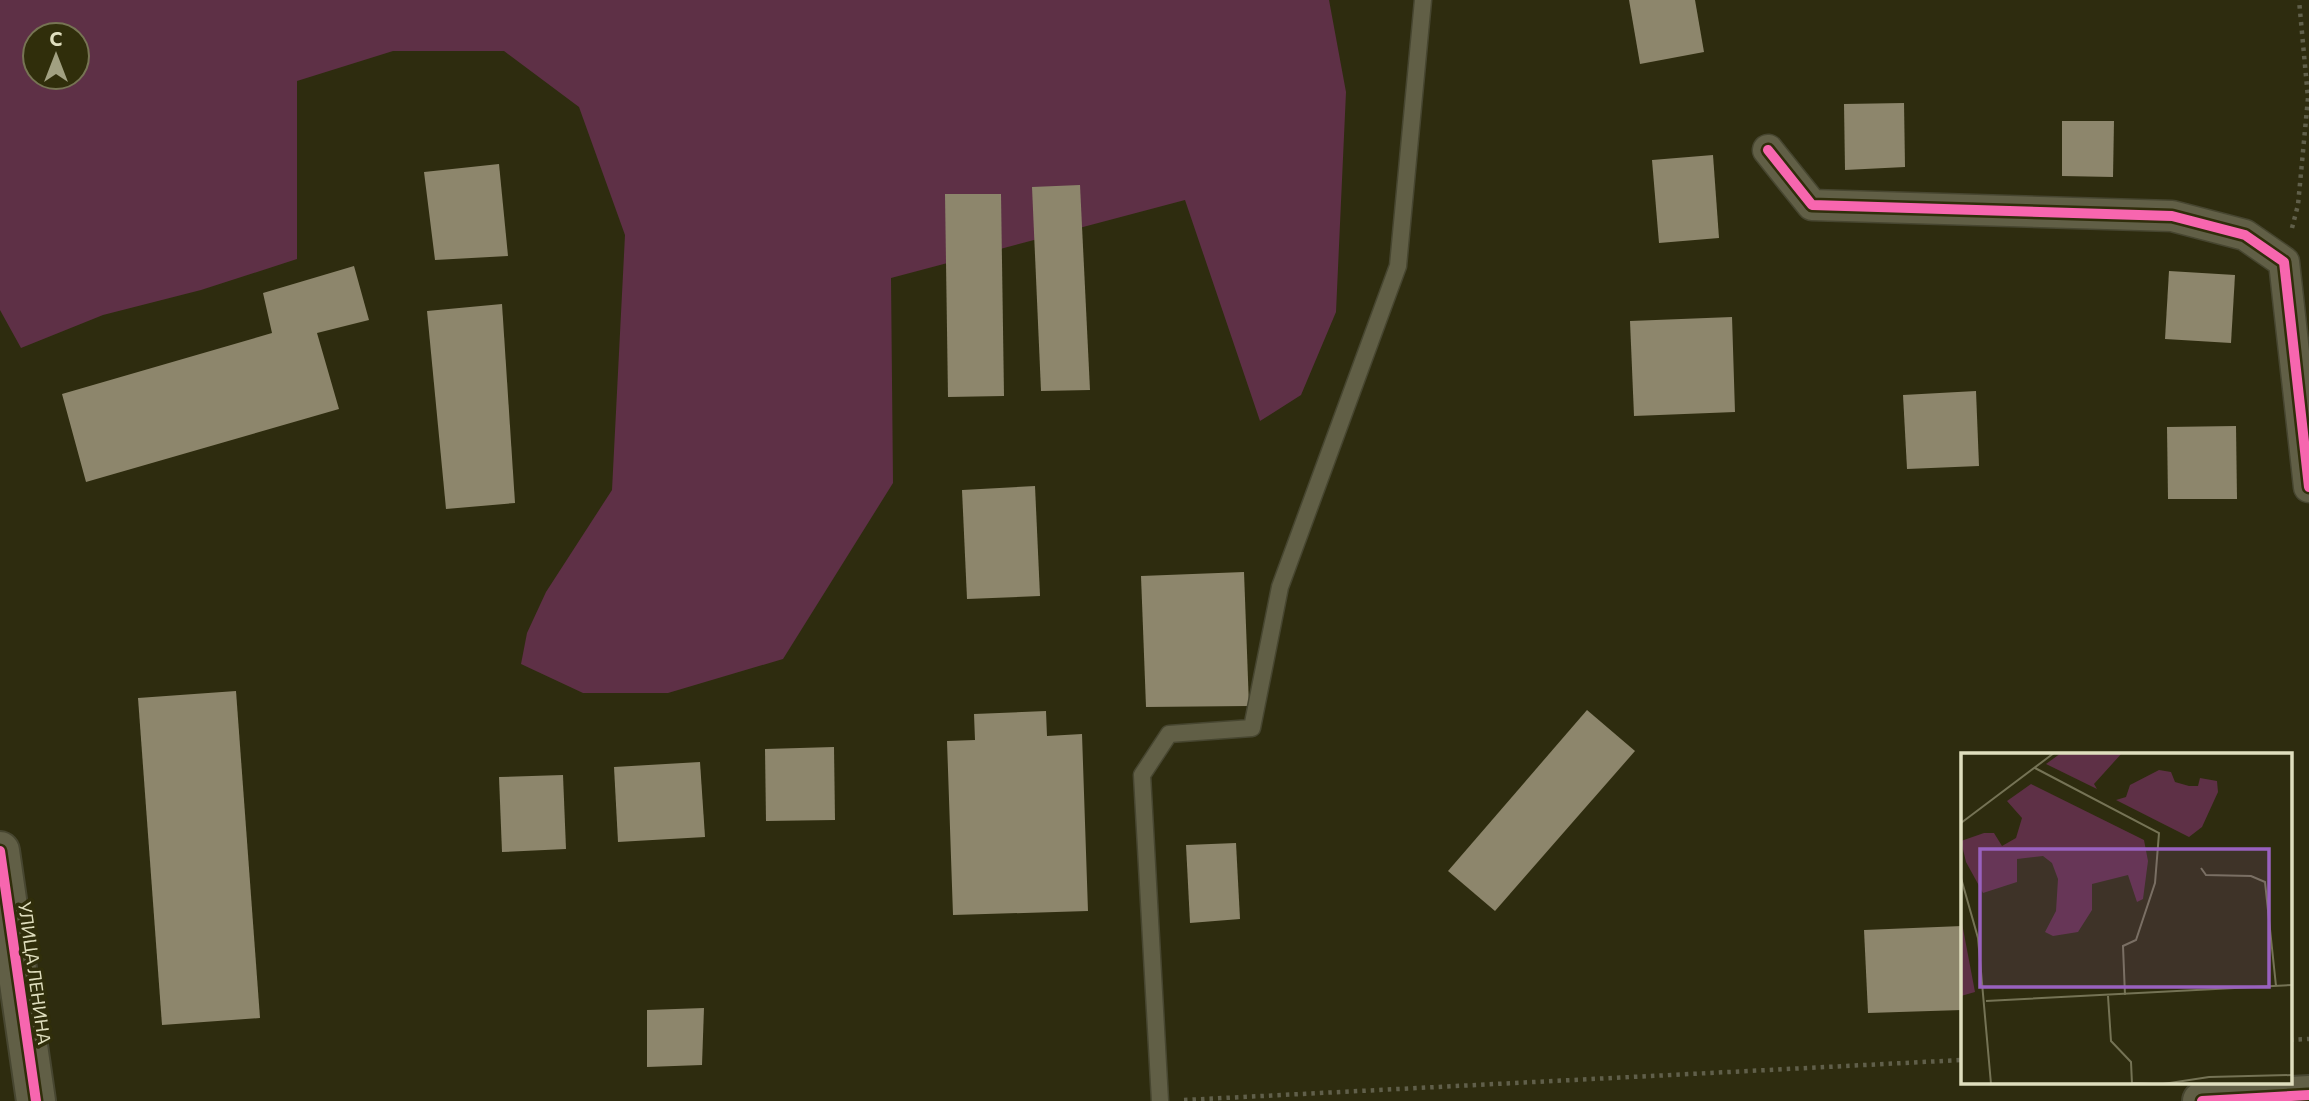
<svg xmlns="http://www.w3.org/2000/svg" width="2309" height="1101" font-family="Commissioner,sans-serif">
	<rect width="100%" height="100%" fill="#2e2c0f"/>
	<path fill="#5e3046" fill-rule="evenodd" d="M 0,0 L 1329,0 L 1346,92 L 1336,312 L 1301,395 L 1260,421 L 1185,200 L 891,278 L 893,483 L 783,659 L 668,693 L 583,693 L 521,664 L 527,633 L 546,592 L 612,490 L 625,235 L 579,107 L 504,51 L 393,51 L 297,81 L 297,259 L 201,290 L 103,315 L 21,348 L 0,310 ZM 35,35 L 77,35 L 77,77 L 35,77 Z"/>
	<g fill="#8d866c">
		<polygon points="1629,0 1695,0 1704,52 1640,64"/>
		<polygon points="1904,103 1905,167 1845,170 1844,104"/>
		<polygon points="2062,121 2114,121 2113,177 2062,176"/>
		<polygon points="1713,155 1719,238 1659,243 1652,160"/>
		<polygon points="499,164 508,256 435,260 424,172"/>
		<polygon points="1080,185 1090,390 1041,391 1032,187"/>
		<polygon points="945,194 1001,194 1004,396 948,397"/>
		<polygon points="354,266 369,320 317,333 339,409 86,482 62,394 272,333 263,293"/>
		<polygon points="2169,271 2235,275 2231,343 2165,339"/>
		<polygon points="502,304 515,503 446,509 427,311"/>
		<polygon points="1732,317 1735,412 1634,416 1630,321"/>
		<polygon points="1976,391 1979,466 1907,469 1903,395"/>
		<polygon points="2236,426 2237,499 2168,499 2167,427"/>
		<polygon points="1035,486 1040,596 967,599 962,490"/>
		<polygon points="1244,572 1249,706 1146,707 1141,576"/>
		<polygon points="236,691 260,1018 162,1025 138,698"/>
		<polygon points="1587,710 1635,751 1495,911 1448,871"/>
		<polygon points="1046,711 1047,736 1082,734 1088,911 953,915 947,741 975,740 974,714"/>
		<polygon points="834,747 835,820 766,821 765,749"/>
		<polygon points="700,762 705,837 618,842 614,767"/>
		<polygon points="563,775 566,849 502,852 499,777"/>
		<polygon points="1236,843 1240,919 1190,923 1186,845"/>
		<polygon points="1962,926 1962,1010 1868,1013 1864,930"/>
		<polygon points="704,1008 702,1065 647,1067 647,1010"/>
	</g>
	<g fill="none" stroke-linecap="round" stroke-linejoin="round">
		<g stroke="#474630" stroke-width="19">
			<polyline id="service" points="1160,1101 1142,775 1169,734 1252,728 1280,587 1398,266 1423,0"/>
		</g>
		<g stroke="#474630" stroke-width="33">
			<polyline id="minor" points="1768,150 1812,205 2172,216 2245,235 2284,262 2309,487"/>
		</g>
		<g stroke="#474630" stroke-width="42">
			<g id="tertiary">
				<polyline points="0,851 36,1101"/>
				<polyline points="2202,1101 2309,1095"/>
			</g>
		</g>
		<g stroke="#605f4a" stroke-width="4.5" stroke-dasharray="3.5 5" stroke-linecap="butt">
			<polyline points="2292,228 2298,205 2308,98 2299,0"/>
			<polyline points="2290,1040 2309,1039"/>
			<polyline points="1184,1100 1962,1060"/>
		</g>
		<use href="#service" stroke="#615f46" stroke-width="16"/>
		<use href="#minor" stroke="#615f46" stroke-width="30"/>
		<use href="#tertiary" stroke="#615f46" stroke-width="38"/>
		<g stroke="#302e0b" stroke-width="15">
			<g id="cycleway">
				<polyline points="1768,150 1812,205 2172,216 2245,235 2284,262 2309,487"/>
				<polyline points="0,851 36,1101"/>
				<polyline points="2202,1101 2309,1095"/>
			</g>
		</g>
		<use href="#cycleway" stroke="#f766af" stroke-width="10"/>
	</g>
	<g text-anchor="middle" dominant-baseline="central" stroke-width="7" stroke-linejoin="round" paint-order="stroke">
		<g font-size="18" fill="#dfdebe" stroke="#302e0b">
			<text transform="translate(35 973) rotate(82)">УЛИЦА ЛЕНИНА</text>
		</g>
	</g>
	<g transform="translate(1961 753)">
		<rect width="331" height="331" fill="#2e2c0f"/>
		<path d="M 100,0 L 161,0 L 133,31 L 136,36 L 85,11 ZM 198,17 L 210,19 L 214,29 L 228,33 L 237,33 L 239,25 L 256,28 L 257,39 L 241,74 L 228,84 L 155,47 L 165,44 L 169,32 ZM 70,31 L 183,87 L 187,108 L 182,146 L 176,149 L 167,122 L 131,131 L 131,157 L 117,179 L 92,183 L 84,179 L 95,158 L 97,126 L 91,110 L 82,103 L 56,106 L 56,129 L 22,140 L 5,109 L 0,88 L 23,80 L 33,80 L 41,93 L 55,85 L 61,65 L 46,48 ZM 0,165 L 14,239 L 0,243 Z" fill="#5e3046"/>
		<path fill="none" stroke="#757355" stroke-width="2" d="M 74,15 L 198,80 L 194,130 L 175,187 L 162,193 L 164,242M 0,70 L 93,0M 240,115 L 245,122 L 290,123 L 304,129 L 315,233M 0,125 L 17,185 L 30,331M 147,243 L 150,288 L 170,309 L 171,331M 25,248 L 331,232M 171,330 L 192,331M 202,331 L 248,324 L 331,322"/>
		<path fill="#9961bf" fill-opacity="0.15" stroke="#9961bf" stroke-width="3.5" d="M 19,96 L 308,96 L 308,234 L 19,234 Z"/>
		<rect width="331" height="331" fill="none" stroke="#dfdebe" stroke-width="3.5"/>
	</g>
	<g transform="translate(56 56)"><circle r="33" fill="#302e0b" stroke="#767453" stroke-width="2"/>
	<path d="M0-5L12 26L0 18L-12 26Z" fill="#a1a081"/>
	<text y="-10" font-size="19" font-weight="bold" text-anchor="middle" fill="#dfdebe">С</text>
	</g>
</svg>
